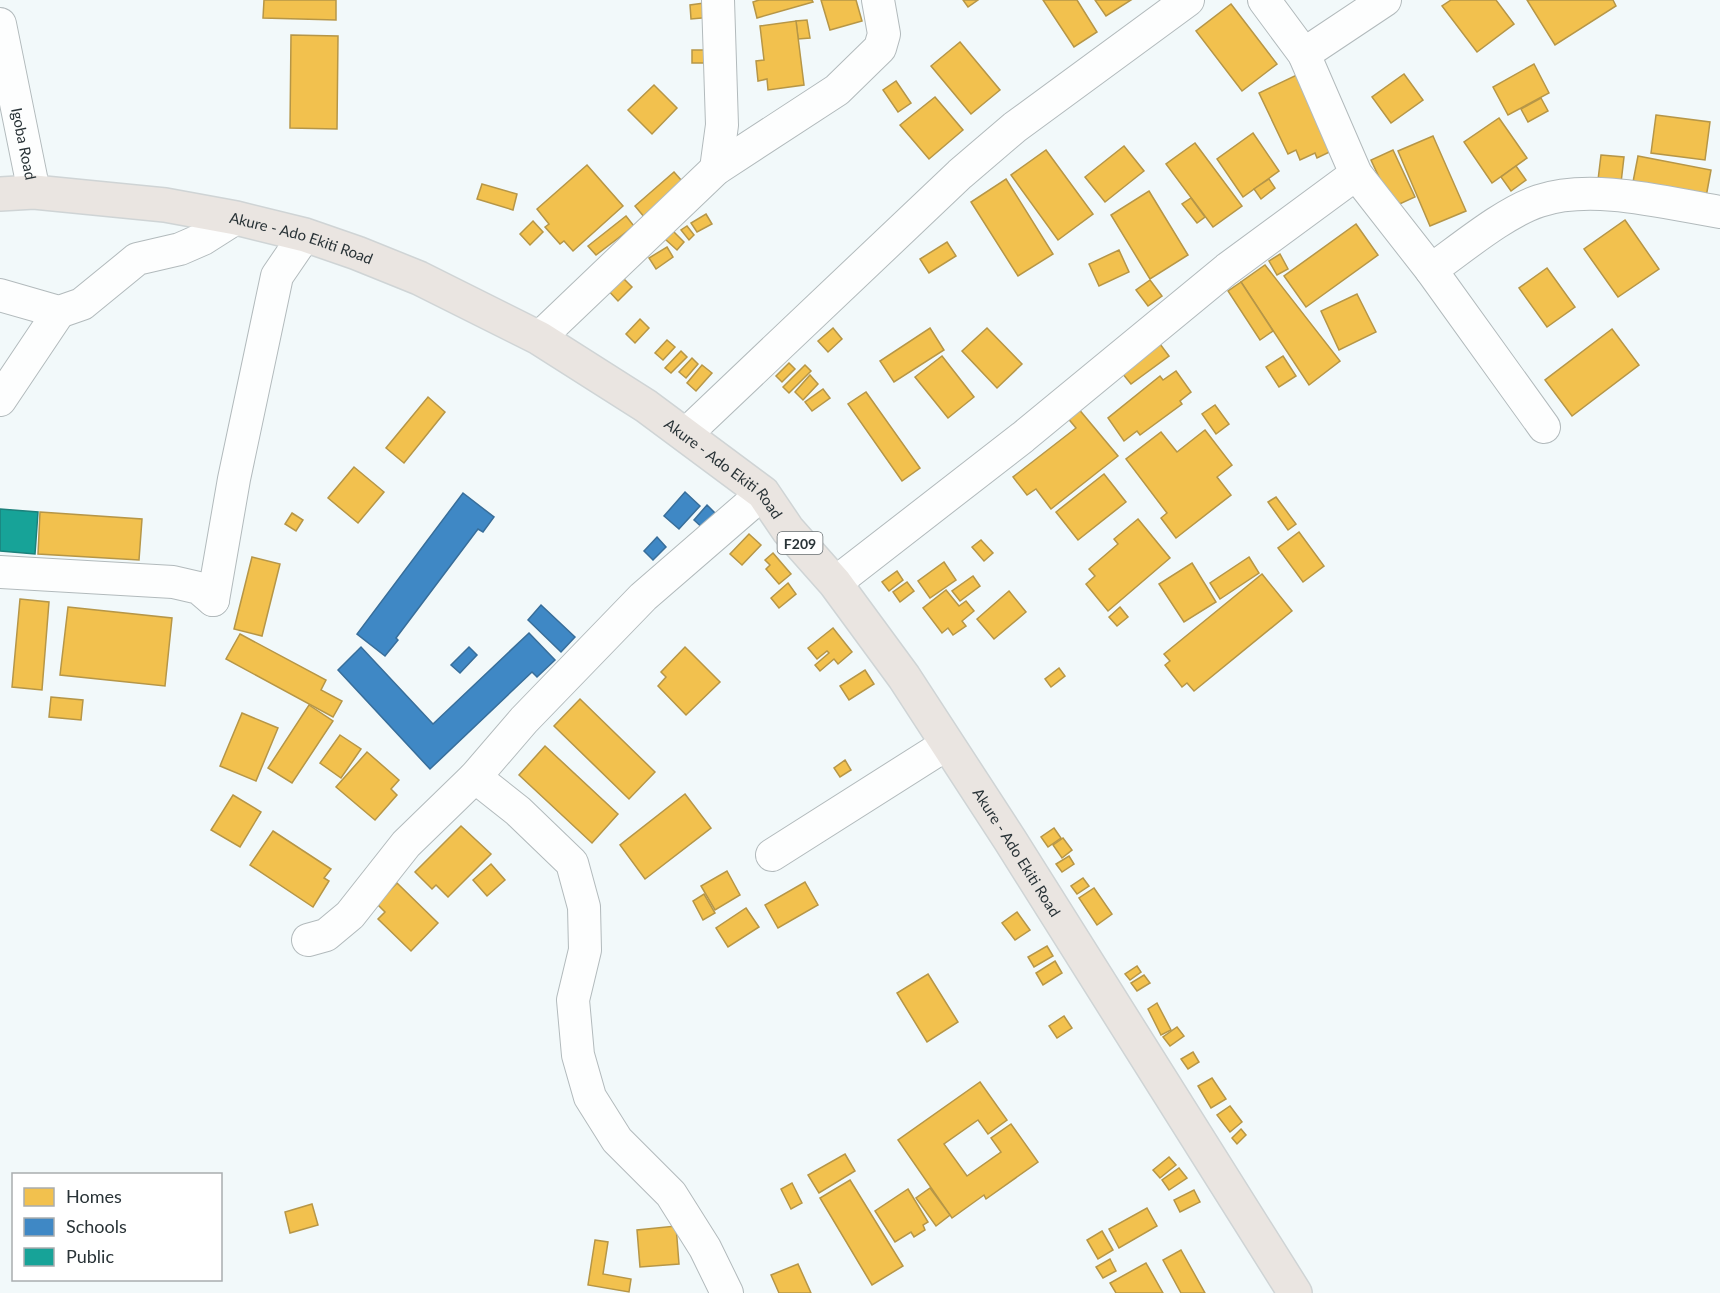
<svg xmlns="http://www.w3.org/2000/svg" width="1720" height="1293" font-family="Lato,sans-serif">
	<rect width="100%" height="100%" fill="#f2f9fa"/>
	<g fill="#f2c14e" stroke="#b69647" stroke-width="1.5">
		<polygon points="264,0 336,0 336,20 263,18"/>
		<polygon points="759,0 812,0 813,2 757,18 753,2"/>
		<polygon points="821,0 856,0 862,21 830,30"/>
		<polygon points="963,0 978,0 968,7"/>
		<polygon points="1043,0 1077,0 1097,32 1074,47"/>
		<polygon points="1095,0 1131,0 1106,16"/>
		<polygon points="1451,0 1496,0 1514,24 1477,52 1442,6"/>
		<polygon points="1527,0 1613,0 1616,6 1555,45"/>
		<polygon points="711,2 713,17 691,19 690,5"/>
		<polygon points="1231,4 1277,64 1242,91 1196,31"/>
		<polygon points="807,20 810,38 798,39 796,21"/>
		<polygon points="796,21 804,85 768,90 767,79 758,81 756,61 764,60 760,26"/>
		<polygon points="291,35 338,36 337,129 290,128"/>
		<polygon points="960,42 1000,90 971,114 931,66"/>
		<rect x="692" y="50" width="20" height="13"/>
		<polygon points="1534,64 1549,93 1508,115 1493,87"/>
		<polygon points="1301,73 1338,148 1317,158 1315,153 1300,160 1296,150 1288,154 1259,93"/>
		<polygon points="1404,74 1423,100 1391,123 1372,97"/>
		<polygon points="896,81 911,103 898,112 883,90"/>
		<polygon points="654,85 677,108 652,134 628,110"/>
		<polygon points="935,97 963,130 929,159 900,125"/>
		<polygon points="1541,98 1548,111 1528,122 1521,109"/>
		<polygon points="1656,115 1710,122 1705,160 1651,153"/>
		<polygon points="1499,118 1527,158 1492,183 1464,142"/>
		<polygon points="1253,133 1279,171 1243,197 1217,159"/>
		<polygon points="1433,136 1466,211 1430,226 1398,151"/>
		<polygon points="1195,143 1242,206 1213,227 1166,164"/>
		<polygon points="1124,146 1144,171 1105,202 1085,177"/>
		<polygon points="1046,150 1093,214 1058,240 1011,175"/>
		<polygon points="1393,150 1415,197 1393,207 1371,160"/>
		<polygon points="1601,155 1624,157 1621,183 1598,180"/>
		<polygon points="1638,156 1711,170 1706,197 1633,182"/>
		<polygon points="587,165 623,206 573,251 564,241 560,244 545,227 549,224 537,209"/>
		<polygon points="1516,166 1526,180 1511,191 1501,177"/>
		<polygon points="674,172 689,189 650,224 635,206"/>
		<polygon points="1006,179 1053,254 1018,276 971,202"/>
		<polygon points="1269,179 1275,188 1261,199 1254,189"/>
		<polygon points="482,184 517,194 513,210 477,199"/>
		<polygon points="1149,191 1188,255 1150,279 1111,215"/>
		<polygon points="1191,198 1205,217 1197,223 1182,204"/>
		<polygon points="706,214 712,224 697,232 691,223"/>
		<polygon points="626,216 634,226 596,255 588,246"/>
		<polygon points="1625,220 1659,269 1618,297 1584,249"/>
		<polygon points="533,221 543,232 530,245 520,234"/>
		<polygon points="1356,224 1378,255 1306,307 1284,276"/>
		<polygon points="687,226 694,235 689,240 681,230"/>
		<polygon points="673,231 684,242 677,250 665,239"/>
		<polygon points="947,242 956,256 929,273 920,259"/>
		<polygon points="667,247 673,257 656,269 649,258"/>
		<polygon points="1119,250 1129,272 1099,286 1089,264"/>
		<polygon points="1280,254 1288,269 1277,275 1269,261"/>
		<polygon points="1265,265 1340,361 1309,385 1241,282"/>
		<polygon points="1547,268 1575,307 1547,327 1519,288"/>
		<polygon points="620,275 632,287 618,301 606,288"/>
		<polygon points="1150,280 1162,296 1148,306 1136,290"/>
		<polygon points="1241,282 1273,331 1260,340 1228,291"/>
		<polygon points="1357,294 1376,332 1339,350 1321,311"/>
		<polygon points="640,319 649,328 635,343 626,334"/>
		<polygon points="833,328 842,339 828,352 818,341"/>
		<polygon points="930,328 944,350 894,382 880,361"/>
		<polygon points="987,328 1022,364 997,388 962,351"/>
		<polygon points="1612,329 1639,365 1572,416 1545,380"/>
		<polygon points="667,340 675,347 663,360 655,353"/>
		<polygon points="1160,344 1169,356 1131,384 1122,373"/>
		<polygon points="681,351 687,357 671,373 665,368"/>
		<polygon points="942,356 974,397 948,418 915,377"/>
		<polygon points="1283,356 1296,376 1279,387 1266,367"/>
		<polygon points="692,358 698,364 686,378 679,372"/>
		<polygon points="789,363 795,369 782,382 776,376"/>
		<polygon points="702,365 712,373 696,391 687,383"/>
		<polygon points="805,365 811,371 789,393 783,387"/>
		<polygon points="1176,371 1191,392 1180,401 1182,404 1140,435 1137,431 1124,441 1108,418 1160,376 1163,380"/>
		<polygon points="810,375 818,384 803,400 795,392"/>
		<polygon points="823,389 830,398 812,411 805,402"/>
		<polygon points="866,392 920,468 902,481 848,404"/>
		<polygon points="428,397 445,412 404,463 386,448"/>
		<polygon points="1215,405 1229,424 1216,434 1202,414"/>
		<polygon points="1077,407 1118,456 1051,509 1036,489 1027,495 1013,477 1076,428 1066,416"/>
		<polygon points="1205,430 1232,465 1217,477 1231,495 1176,538 1161,518 1167,513 1126,459 1161,432 1177,452"/>
		<polygon points="354,467 384,492 358,523 328,498"/>
		<polygon points="1104,474 1126,502 1078,540 1056,512"/>
		<polygon points="1276,497 1296,524 1288,530 1268,502"/>
		<polygon points="40,512 142,519 139,560 38,554"/>
		<polygon points="292,513 303,520 296,531 285,524"/>
		<polygon points="1138,519 1170,558 1108,611 1086,584 1095,576 1089,569 1118,544 1114,539"/>
		<polygon points="1299,532 1324,566 1303,582 1278,548"/>
		<polygon points="749,534 761,545 742,565 730,554"/>
		<polygon points="981,540 993,553 984,561 972,547"/>
		<polygon points="773,553 791,574 779,584 766,569 770,565 765,560"/>
		<polygon points="252,557 280,564 262,636 234,629"/>
		<polygon points="1249,557 1259,573 1220,599 1210,583"/>
		<polygon points="944,562 956,580 930,598 918,581"/>
		<polygon points="1192,563 1216,602 1184,622 1159,584"/>
		<polygon points="897,571 903,580 889,591 882,582"/>
		<polygon points="1262,574 1292,611 1194,691 1187,683 1182,687 1165,665 1170,661 1164,654"/>
		<polygon points="973,576 980,586 960,601 952,591"/>
		<polygon points="907,582 914,591 900,602 893,592"/>
		<polygon points="788,583 796,594 779,608 771,598"/>
		<polygon points="946,590 959,606 966,601 974,611 962,621 966,626 953,635 948,628 942,633 923,608"/>
		<polygon points="1009,591 1026,612 994,639 977,619"/>
		<polygon points="20,599 49,602 42,690 12,687"/>
		<polygon points="68,607 172,618 165,686 60,675"/>
		<polygon points="1120,607 1128,617 1117,626 1109,617"/>
		<polygon points="833,628 852,652 838,664 834,659 820,671 815,665 829,653 827,651 817,659 808,648"/>
		<polygon points="240,634 326,680 321,690 342,701 333,717 226,659"/>
		<polygon points="685,647 720,682 686,715 658,686 666,677 661,672"/>
		<polygon points="1059,668 1065,676 1051,687 1045,679"/>
		<polygon points="865,670 874,684 849,700 840,686"/>
		<polygon points="51,697 83,700 81,720 49,717"/>
		<polygon points="580,699 655,772 629,799 554,726"/>
		<polygon points="309,705 333,721 292,783 268,768"/>
		<polygon points="242,713 278,728 256,781 220,766"/>
		<polygon points="340,735 361,749 341,778 320,763"/>
		<polygon points="545,746 618,814 592,843 519,775"/>
		<polygon points="367,752 399,780 391,789 397,795 375,820 336,787"/>
		<polygon points="845,760 851,770 840,777 834,768"/>
		<polygon points="685,794 711,828 645,879 620,845"/>
		<polygon points="233,795 261,812 240,847 211,830"/>
		<polygon points="461,826 491,854 448,897 436,885 432,889 415,872"/>
		<polygon points="1054,828 1061,838 1048,847 1041,837"/>
		<polygon points="273,831 331,869 324,878 329,881 313,907 250,865"/>
		<polygon points="1063,838 1072,850 1062,858 1053,845"/>
		<polygon points="1069,856 1074,864 1062,872 1056,864"/>
		<polygon points="491,864 505,880 487,896 473,880"/>
		<polygon points="727,871 740,895 715,910 701,886"/>
		<polygon points="1083,878 1089,886 1077,894 1071,886"/>
		<polygon points="805,882 818,905 778,928 765,905"/>
		<polygon points="397,883 438,923 411,951 378,919 385,912 377,904"/>
		<polygon points="1094,888 1112,914 1097,925 1079,898"/>
		<polygon points="704,894 715,913 703,920 693,901"/>
		<polygon points="746,908 759,927 728,947 716,928"/>
		<polygon points="1017,912 1030,930 1015,940 1002,923"/>
		<polygon points="1047,946 1053,956 1034,967 1028,957"/>
		<polygon points="1055,961 1062,973 1043,985 1036,973"/>
		<polygon points="1137,966 1141,972 1130,980 1125,974"/>
		<polygon points="928,974 958,1022 927,1042 897,993"/>
		<polygon points="1144,975 1150,983 1137,991 1131,983"/>
		<polygon points="1157,1003 1171,1030 1161,1035 1148,1009"/>
		<polygon points="1064,1016 1072,1028 1057,1038 1049,1026"/>
		<polygon points="1177,1027 1184,1036 1170,1046 1163,1037"/>
		<polygon points="1193,1052 1199,1062 1188,1069 1181,1059"/>
		<polygon points="1212,1078 1226,1099 1211,1108 1198,1086"/>
		<polygon points="980,1082 1007,1120 988,1134 978,1120 944,1144 967,1176 1001,1152 991,1138 1011,1124 1038,1162 986,1199 984,1195 952,1218 898,1140"/>
		<polygon points="1230,1106 1242,1122 1230,1132 1217,1115"/>
		<polygon points="1241,1129 1246,1135 1237,1144 1232,1138"/>
		<polygon points="845,1154 855,1171 819,1193 808,1175"/>
		<polygon points="1169,1157 1176,1165 1160,1178 1153,1170"/>
		<polygon points="1179,1168 1187,1178 1169,1190 1162,1180"/>
		<polygon points="850,1180 903,1266 872,1285 820,1198"/>
		<polygon points="792,1183 802,1203 791,1209 781,1189"/>
		<polygon points="930,1188 950,1215 936,1226 916,1198"/>
		<polygon points="908,1189 928,1222 923,1225 925,1230 914,1237 911,1232 895,1242 875,1211"/>
		<polygon points="1194,1190 1200,1202 1180,1212 1174,1200"/>
		<polygon points="312,1204 318,1225 290,1233 285,1212"/>
		<polygon points="1147,1208 1157,1226 1119,1248 1109,1229"/>
		<polygon points="676,1226 679,1264 640,1267 637,1230"/>
		<polygon points="1102,1231 1113,1250 1098,1259 1087,1240"/>
		<polygon points="595,1240 608,1242 603,1274 631,1279 629,1292 588,1285"/>
		<polygon points="1181,1250 1205,1293 1181,1293 1163,1260"/>
		<polygon points="1110,1259 1116,1271 1103,1278 1096,1267"/>
		<polygon points="1146,1263 1163,1293 1116,1293 1110,1283"/>
		<polygon points="798,1264 811,1293 779,1293 771,1275"/>
	</g>
	<g fill="#3f88c5" stroke="#386e9a" stroke-width="1.5">
		<polygon points="685,492 700,506 679,529 664,516"/>
		<polygon points="463,493 494,517 483,532 478,529 396,638 398,640 385,656 357,634"/>
		<polygon points="707,505 719,517 706,531 694,520"/>
		<polygon points="657,537 666,547 653,560 644,551"/>
		<polygon points="541,605 575,637 561,652 528,620"/>
		<polygon points="529,633 555,660 537,677 532,672 430,769 338,670 361,647 433,724"/>
		<polygon points="469,647 477,655 460,673 451,665"/>
	</g>
	<polygon fill="#17a398" stroke="#1c817b" stroke-width="1.5" points="0,509 38,512 35,554 0,551"/>
	<g fill="none" stroke-linecap="round" stroke-linejoin="round">
		<g stroke="#b2babc" stroke-width="34">
			<g id="minor">
				<path d="M 1264,0 L 1304,54 L 1356,174 L 1431,270 C 1462,248 1505,212 1539,201 C 1592,183 1666,203 1720,212"/>
				<path id="s1" d="M 0,24 L 34,192"/>
				<polyline points="1304,54 1385,0"/>
				<polyline points="716,169 722,125 718,0"/>
				<polyline points="1431,270 1544,427"/>
				<polyline points="0,295 59,312 82,304 137,259 180,249 203,239 236,218"/>
				<polyline points="539,338 716,169 837,90 880,48 884,34 878,0"/>
				<polyline points="0,400 59,312"/>
				<polyline points="685,435 960,174 1015,127 1188,0"/>
				<polyline points="0,572 173,582 199,588 213,600"/>
				<polyline points="835,583 1023,437 1227,269 1356,174"/>
				<polyline points="213,600 234,479 277,276 305,235"/>
				<polyline points="475,777 518,811 572,863 584,907 585,950 573,1000 578,1055 590,1097 617,1140 671,1194 705,1248 727,1293"/>
				<polyline points="772,855 947,744"/>
				<polyline points="308,940 326,935 350,915 406,844 475,777 524,720 643,597 763,493"/>
			</g>
		</g>
		<g stroke="#cfd4d5" stroke-width="36">
			<g id="major">
				<path id="s2" d="M 0,194 L 34,192 L 165,205 L 236,218 L 305,235 L 357,253 L 419,278 L 539,338 L 646,406 L 763,493 L 788,530 L 835,583 L 904,677 L 1010,840 L 1295,1293"/>
			</g>
		</g>
		<use href="#minor" stroke="#fdfefe" stroke-width="32"/>
		<use href="#major" stroke="#eae5e1" stroke-width="33"/>
	</g>
	<g text-anchor="middle" dominant-baseline="central" stroke-width="6" stroke-linejoin="round" paint-order="stroke">
		<rect fill="#fff" stroke="#697073" stroke-width="1.5" x="777.5" y="532" width="45" height="22" rx="4.5"/>
		<g font-size="14" font-weight="bold" fill="#293337">
			<text x="800" y="543">F209</text>
		</g>
		<g font-size="15" fill="#293337" stroke="#fff">
			<text stroke="none"><textPath href="#s1" startOffset="122">Igoba Road</textPath></text>
			<text stroke="none"><textPath href="#s2" startOffset="306">Akure - Ado Ekiti Road</textPath></text>
			<text stroke="none"><textPath href="#s2" startOffset="792">Akure - Ado Ekiti Road</textPath></text>
			<text stroke="none"><textPath href="#s2" startOffset="1278">Akure - Ado Ekiti Road</textPath></text>
		</g>
	</g>
	<rect x="12" y="1173" width="210" height="108" fill="#ffffff" stroke="#a9adaf" stroke-width="1.5"/>
	<rect x="24" y="1188" width="30" height="18" fill="#f2c14e" stroke="#a9adaf" stroke-width="1.5"/>
	<text x="66" y="1203" font-size="18" fill="#293337">Homes</text>
	<rect x="24" y="1218" width="30" height="18" fill="#3f88c5" stroke="#a9adaf" stroke-width="1.5"/>
	<text x="66" y="1233" font-size="18" fill="#293337">Schools</text>
	<rect x="24" y="1248" width="30" height="18" fill="#17a398" stroke="#a9adaf" stroke-width="1.5"/>
	<text x="66" y="1263" font-size="18" fill="#293337">Public</text>
</svg>
